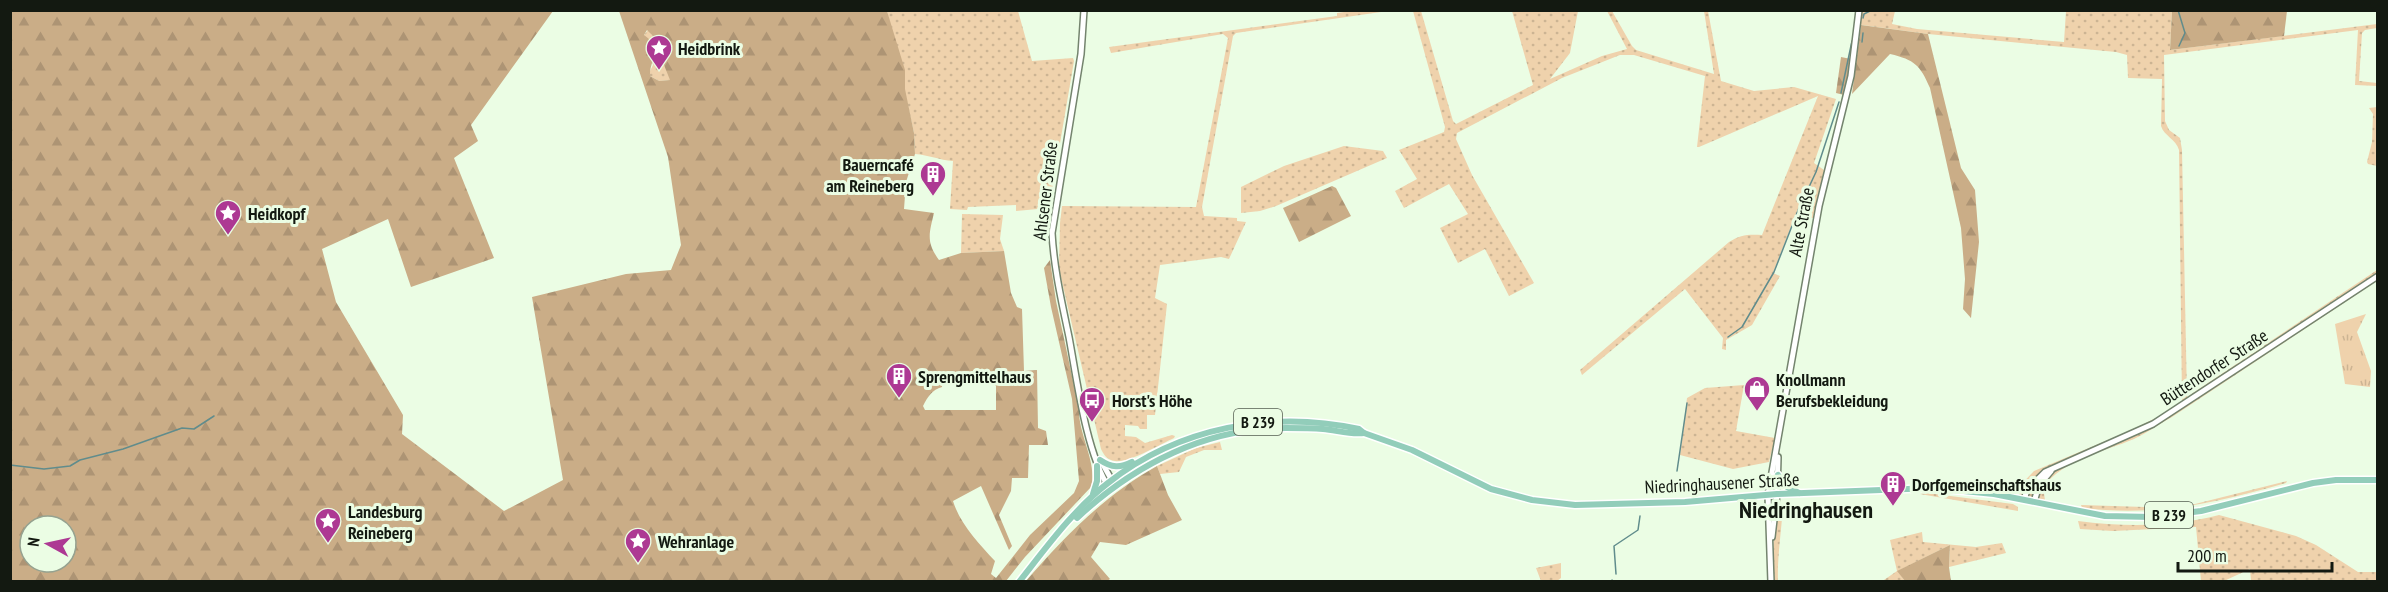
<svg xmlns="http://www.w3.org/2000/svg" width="2388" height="592" font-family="'PT Sans Narrow',sans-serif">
	<defs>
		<pattern id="grass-dots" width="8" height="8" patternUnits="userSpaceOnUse" patternTransform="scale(1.5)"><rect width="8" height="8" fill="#efd2ac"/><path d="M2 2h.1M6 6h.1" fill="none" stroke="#ccb493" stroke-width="1.8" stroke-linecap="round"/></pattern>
		<pattern id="forest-firs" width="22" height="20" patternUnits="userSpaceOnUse" patternTransform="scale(1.5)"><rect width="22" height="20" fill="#caad87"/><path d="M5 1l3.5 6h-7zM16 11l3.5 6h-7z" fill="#ad9474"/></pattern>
		<pattern id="park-tufts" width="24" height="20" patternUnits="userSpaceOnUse" patternTransform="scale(1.5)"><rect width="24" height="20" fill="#efd2ac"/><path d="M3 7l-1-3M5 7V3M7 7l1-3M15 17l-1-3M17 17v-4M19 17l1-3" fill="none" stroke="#ccb493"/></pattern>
	</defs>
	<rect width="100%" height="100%" fill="#ebfde4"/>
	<g fill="url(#grass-dots)">
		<path d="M 887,11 L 1018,11 L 1032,61 L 1073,58 L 1074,61 L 1049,208 L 1016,211 L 1016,205 L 968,207 L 967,210 L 950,209 L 953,161 C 939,160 929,155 915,154 L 914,133 Z"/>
		<path d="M 1351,11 L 1388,11 L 1236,33 L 1233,36 L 1202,207 L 1204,216 L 1237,218 L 1237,221 L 1246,222 L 1229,259 L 1221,257 L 1160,265 L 1155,298 L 1167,304 L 1155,415 L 1147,415 L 1147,429 L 1140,429 L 1138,426 L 1125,425 L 1125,436 L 1136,437 L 1145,443 L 1172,435 L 1175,436 L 1174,438 C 1161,444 1127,464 1115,461 C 1107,460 1104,455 1101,449 L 1059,269 L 1060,223 L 1062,206 L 1196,207 L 1228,38 L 1223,34 L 1111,53 L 1109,47 L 1337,16 L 1337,13 Z"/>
		<path d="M 1607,11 L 1612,11 L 1632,46 L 1636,50 L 1714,74 L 1704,11 L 1708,11 L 1721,81 L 1754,91 L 1794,87 L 1836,99 L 1814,163 L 1824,170 L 1813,218 L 1796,214 L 1773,273 L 1780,276 L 1752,325 L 1726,340 L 1726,350 L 1722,349 L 1723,338 L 1685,289 L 1582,375 L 1580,370 L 1729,242 C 1740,235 1748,234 1762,235 L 1818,96 L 1699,147 L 1697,147 L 1705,76 L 1634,55 L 1620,55 L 1562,78 L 1457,133 L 1456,139 L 1472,175 L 1534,283 L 1509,296 L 1485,249 L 1458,263 L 1440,228 L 1468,214 L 1449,184 L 1404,208 L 1395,191 L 1417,179 L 1399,150 L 1444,132 L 1445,127 L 1413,11 L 1421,11 L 1453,121 L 1456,124 L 1533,85 L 1512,11 L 1578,11 L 1570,53 L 1550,79 L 1602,56 L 1627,49 Z"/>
		<path d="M 1857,11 L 1895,11 L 1892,24 L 1917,29 L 2064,42 L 2066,11 L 2172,11 L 2170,50 L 2377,24 L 2377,28 L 2365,30 L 2362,33 L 2359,81 L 2377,83 L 2377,86 L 2355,85 L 2358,30 L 2164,55 L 2165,121 L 2169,130 L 2180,138 L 2182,150 L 2187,397 L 2377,270 L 2377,281 L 2172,417 C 2159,424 2147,433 2134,439 C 2103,452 2065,459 2043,487 L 2045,500 L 2013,493 L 2034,471 L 2127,432 L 2158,417 L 2182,401 L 2179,150 C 2176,139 2164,136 2161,126 L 2162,79 L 2128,78 L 2127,55 L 2116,52 L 1928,34 L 1855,24 Z"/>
		<polygon points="648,30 652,35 671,80 659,81 650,76 650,71 653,65 644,35"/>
		<polygon points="2377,107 2378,166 2377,166 2368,164 2367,162 2372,142 2373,114 2369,108"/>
		<polygon points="1344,146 1383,151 1387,158 1276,206 1260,211 1241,213 1241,187 1284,166"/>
		<polygon points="962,214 1003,215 1000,239 1004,251 961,253"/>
		<polygon points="1744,385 1736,431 1775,438 1769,462 1733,469 1680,455 1687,398 1705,388"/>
		<polygon points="1220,442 1222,450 1204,450 1186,457 1179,472 1160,474 1157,466 1196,448"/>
		<path d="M 2287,481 L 2286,483 C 2214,503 2158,517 2082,508 L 2081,505 L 2145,507 L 2195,504 Z"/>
		<polygon points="1927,493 2013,504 2018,507 2018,511 1920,494"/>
		<path d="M 1783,504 C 1782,528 1777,555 1778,581 L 1774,581 C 1773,558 1771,525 1783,504 Z"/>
		<path d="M 2219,515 L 2296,536 L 2316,545 L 2358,572 L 2377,572 L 2377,581 L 2251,581 L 2250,569 L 2224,581 L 2201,581 L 2196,527 L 2113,531 L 2080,529 L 2078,521 C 2125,527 2173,527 2219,515 Z"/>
		<polygon points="1922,532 1923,542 1976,547 2002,543 2006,553 1949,567 1950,545 1898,571 1905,581 1881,582 1897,571 1890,540"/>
		<polygon points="1561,563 1561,578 1557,581 1541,581 1536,568"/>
	</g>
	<g fill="url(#forest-firs)" fill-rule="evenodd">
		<path d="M 10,11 L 553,11 L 471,125 L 478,141 L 454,158 L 494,258 L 411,287 L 388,219 L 322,249 L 336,302 L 403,415 L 402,434 L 504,511 L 563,480 L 532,297 L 626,274 L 671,270 L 681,245 L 668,157 L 619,11 L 887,11 L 905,70 L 905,89 L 914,133 L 915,154 L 906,182 L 904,209 L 934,213 C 929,234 926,242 939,260 L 961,253 L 1004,251 L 1011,293 L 1017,307 L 1022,309 L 1024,371 L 1037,370 L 1038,428 L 1046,431 L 1048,445 L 1029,445 L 1028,478 L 1012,478 L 1011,491 L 999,515 L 1012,546 L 1009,550 L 981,486 L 953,501 C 960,524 979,544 995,561 L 991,574 L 996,578 L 1030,535 L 1074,493 L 1079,481 L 1072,399 L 1051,307 L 1044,268 L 1050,260 L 1056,301 L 1079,409 C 1078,434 1098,464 1091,487 L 1025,557 L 1006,581 L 11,581 ZM 647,30 L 652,35 L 670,80 L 659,81 L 650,76 C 649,59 665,50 644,35 ZM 981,373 L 996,386 L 996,410 L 925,410 L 923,406 C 928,396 932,390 942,387 L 943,374 ZM 30,526 L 66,526 L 66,562 L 30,562 Z"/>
		<polygon points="2172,11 2287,11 2284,36 2170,50"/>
		<path d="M 1861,25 L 1928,34 L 1961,168 L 1975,190 L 1979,242 L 1971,318 L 1963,309 L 1965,279 L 1961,228 L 1930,88 C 1920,65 1915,60 1890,54 L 1852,94 Z"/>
		<polygon points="1841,57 1851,59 1844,95 1836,93"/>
		<polygon points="1332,186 1336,188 1351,216 1299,242 1283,208"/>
		<path d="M 1157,466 L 1168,495 L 1182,520 L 1126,545 L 1100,542 L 1091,557 L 1110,579 L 1107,581 L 1026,581 C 1066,535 1104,496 1157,466 Z"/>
		<polygon points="1950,545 1949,567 1951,581 1905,581 1897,571"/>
	</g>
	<polygon fill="url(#park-tufts)" points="2366,314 2357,332 2371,371 2370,387 2345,384 2335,324"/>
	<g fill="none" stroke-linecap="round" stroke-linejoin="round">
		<g stroke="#608c8c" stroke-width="1.5">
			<polyline points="2178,10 2185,33 2179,46"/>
			<polyline points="1863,18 1864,14 1872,10"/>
			<polyline points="1862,42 1863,33"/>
			<polyline points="1841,93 1852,41"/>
			<polyline points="1801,204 1816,172 1839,102"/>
			<polyline points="1728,337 1742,327 1774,272 1799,208"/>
			<polyline points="10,465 44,469 70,466 80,460 123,449 182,428 194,429 214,416"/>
			<polyline points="1677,471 1687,403"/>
			<polyline points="1616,574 1614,546 1638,530 1640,516"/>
			<polyline points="1611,582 1612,580"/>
		</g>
		<g stroke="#74846e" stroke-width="8">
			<g id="tertiary">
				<polyline points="2024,500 2027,490 2045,472 2153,424 2378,276"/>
				<polyline points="2034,502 2039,485 2051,471"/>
			</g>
		</g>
		<g stroke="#74846e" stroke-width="8">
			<g id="secondary">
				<path d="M 1084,10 L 1081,54 L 1052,233 C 1054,269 1062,303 1069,337 C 1077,380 1086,452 1109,488"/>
				<polyline points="1101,461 1115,486"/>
				<polyline points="1772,537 1777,494 1778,457"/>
				<polyline points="1771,582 1768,495 1819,206 1851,76 1859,10"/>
			</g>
		</g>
		<g stroke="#fff" stroke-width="9">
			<g id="primary">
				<path d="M 1100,460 C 1112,468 1120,468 1132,462"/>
				<polyline points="1778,475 1787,487 1799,493"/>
				<polyline points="1093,494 1097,481 1097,466"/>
				<path d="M 1077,518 C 1135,464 1206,428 1286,428 C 1298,428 1311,428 1323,429 C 1336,430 1351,435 1364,433"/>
				<path d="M 1019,582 C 1046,548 1073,510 1108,483 C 1179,427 1272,410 1359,429 L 1364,433 L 1412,450 L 1491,489 L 1532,500 L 1575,505 L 1685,502 L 1777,494 L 1933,488 L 1994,494 L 2105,516 L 2152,517 L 2201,511 L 2313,483 L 2336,480 L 2378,480"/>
			</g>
		</g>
		<use href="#tertiary" stroke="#fff" stroke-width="5"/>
		<use href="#secondary" stroke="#fff" stroke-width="5"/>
		<use href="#primary" stroke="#92cdba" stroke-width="6"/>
	</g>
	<defs>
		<g id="sight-pin" transform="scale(1.35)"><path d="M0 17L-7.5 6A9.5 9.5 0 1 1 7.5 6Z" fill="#ad3993" stroke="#ebfde4"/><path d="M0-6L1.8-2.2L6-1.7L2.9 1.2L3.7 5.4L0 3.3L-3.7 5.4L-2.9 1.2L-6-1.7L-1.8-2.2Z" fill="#fff"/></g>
		<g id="building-pin" transform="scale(1.35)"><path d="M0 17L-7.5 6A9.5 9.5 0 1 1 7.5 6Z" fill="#ad3993" stroke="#ebfde4"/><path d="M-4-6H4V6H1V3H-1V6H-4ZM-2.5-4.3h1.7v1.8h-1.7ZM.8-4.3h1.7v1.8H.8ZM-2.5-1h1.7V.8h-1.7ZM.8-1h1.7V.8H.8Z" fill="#fff"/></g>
		<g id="shop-pin" transform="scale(1.35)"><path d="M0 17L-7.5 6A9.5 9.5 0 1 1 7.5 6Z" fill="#ad3993" stroke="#ebfde4"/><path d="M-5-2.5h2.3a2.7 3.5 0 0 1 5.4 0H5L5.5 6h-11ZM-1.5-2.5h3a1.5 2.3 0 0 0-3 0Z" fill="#fff"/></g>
		<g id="bus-pin" transform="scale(1.35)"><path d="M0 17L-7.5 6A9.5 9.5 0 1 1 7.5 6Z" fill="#ad3993" stroke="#ebfde4"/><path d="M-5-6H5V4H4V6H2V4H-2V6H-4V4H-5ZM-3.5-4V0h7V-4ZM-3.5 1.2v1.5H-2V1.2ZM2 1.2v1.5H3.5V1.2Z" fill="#fff"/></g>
	</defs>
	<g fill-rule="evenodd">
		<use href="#sight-pin" x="659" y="48"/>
		<use href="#building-pin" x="933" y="174"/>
		<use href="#sight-pin" x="228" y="213"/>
		<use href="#building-pin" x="899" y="376"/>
		<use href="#shop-pin" x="1757" y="389"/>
		<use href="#bus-pin" x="1092" y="400"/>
		<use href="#building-pin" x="1893" y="484"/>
		<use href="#sight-pin" x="328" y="521"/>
		<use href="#sight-pin" x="638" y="541"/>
	</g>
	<g text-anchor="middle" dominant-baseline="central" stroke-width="6" stroke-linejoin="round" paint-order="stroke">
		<g fill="#ebfde4" stroke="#545d50" stroke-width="1.5">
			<rect x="1234" y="409" width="48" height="26" rx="4.5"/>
			<rect x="2145" y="502" width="48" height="26" rx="4.5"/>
		</g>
		<g font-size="16" font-weight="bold" fill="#131911">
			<text x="1258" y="422">B 239</text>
			<text x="2169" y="515">B 239</text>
		</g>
		<g font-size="18" font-weight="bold" fill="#131911" stroke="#ebfde4" text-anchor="start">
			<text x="678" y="48">Heidbrink</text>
			<text x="914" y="164" text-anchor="end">Bauerncafé<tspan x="914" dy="21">am Reineberg</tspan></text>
			<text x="248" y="213">Heidkopf</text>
			<text x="918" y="376">Sprengmittelhaus</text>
			<text x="1776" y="379">Knollmann<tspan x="1776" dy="21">Berufsbekleidung</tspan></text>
			<text x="1112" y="400">Horst's Höhe</text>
			<text x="1912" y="484">Dorfgemeinschaftshaus</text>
			<text x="348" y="511">Landesburg<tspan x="348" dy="21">Reineberg</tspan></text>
			<text x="658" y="541">Wehranlage</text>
		</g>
		<g font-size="18" fill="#131911" stroke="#ebfde4">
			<text transform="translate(1045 191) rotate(-83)">Ahlsener Straße</text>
			<text transform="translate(1801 222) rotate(-79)">Alte Straße</text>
			<text transform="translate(2214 367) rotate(-33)">Büttendorfer Straße</text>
			<text transform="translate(1722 483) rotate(-3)">Niedringhausener Straße</text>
		</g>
		<g font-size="24" font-weight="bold" fill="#131911" stroke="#ebfde4">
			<text x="1806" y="509">Niedringhausen</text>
		</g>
	</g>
	<rect width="2388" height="592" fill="none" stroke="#131911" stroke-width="24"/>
	<g transform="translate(48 544) rotate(278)"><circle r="28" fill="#ebfde4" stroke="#95a290" stroke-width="1.5"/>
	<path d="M0-4.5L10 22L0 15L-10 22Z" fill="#ad3993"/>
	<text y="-9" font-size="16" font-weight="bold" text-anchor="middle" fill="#131911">N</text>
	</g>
	<path d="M2178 562v9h154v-9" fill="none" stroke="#131911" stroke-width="3"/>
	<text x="2187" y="562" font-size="18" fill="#131911" stroke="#ebfde4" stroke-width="4.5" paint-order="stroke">200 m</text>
</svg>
